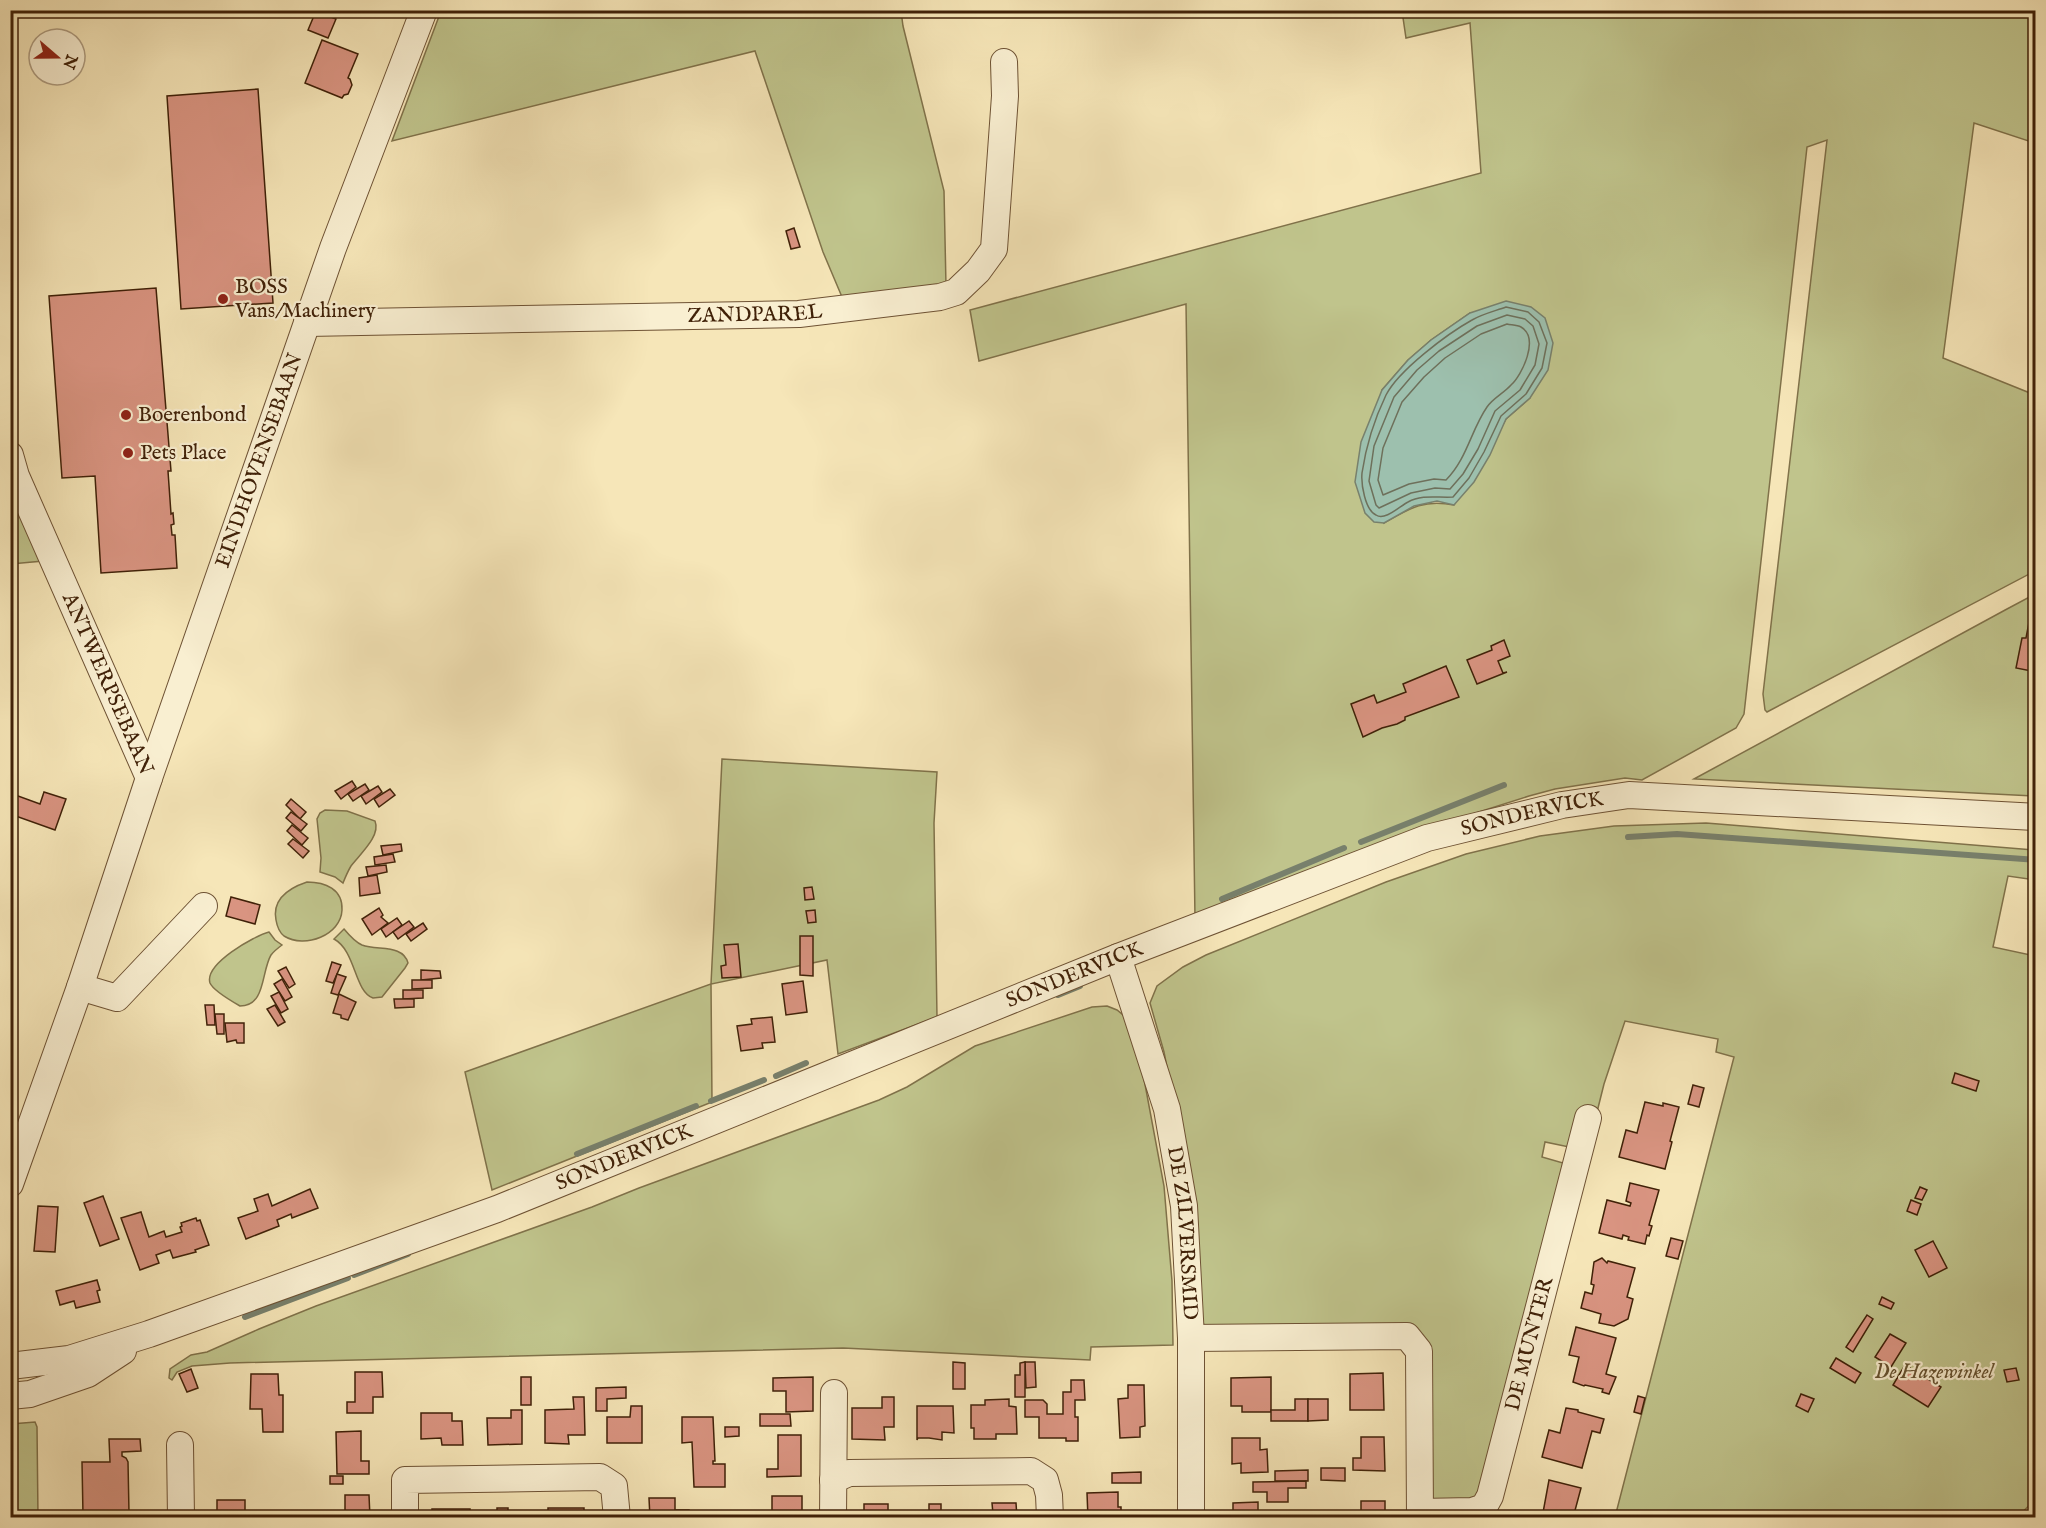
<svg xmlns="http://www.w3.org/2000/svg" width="2046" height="1528" font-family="'IM FELL English',serif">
	<rect width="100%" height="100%" fill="#f6e6b8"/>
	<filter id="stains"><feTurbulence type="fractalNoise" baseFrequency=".00333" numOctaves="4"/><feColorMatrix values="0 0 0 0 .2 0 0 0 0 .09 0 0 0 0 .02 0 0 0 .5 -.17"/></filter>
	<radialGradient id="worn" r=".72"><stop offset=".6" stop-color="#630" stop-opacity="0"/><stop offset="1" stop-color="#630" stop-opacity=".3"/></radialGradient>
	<g fill="#c0c48c" stroke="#80724a" stroke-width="1.5" fill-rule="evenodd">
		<polygon points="441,11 901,11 903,26 944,191 946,286 842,297 823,252 755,51 392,141"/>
		<path d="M 1402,11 L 2035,11 L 2035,143 L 1974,123 L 1943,358 L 2035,395 L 2035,571 L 1767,712 L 1765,710 L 1763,694 L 1827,140 L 1807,147 L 1744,714 L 1736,728 L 1642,780 L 1625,778 L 1555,789 L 1529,796 L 1441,824 L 1195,918 L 1186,304 L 979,361 L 970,310 L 1481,173 L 1470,23 L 1406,38 ZM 1470,313 L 1530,398 L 1506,419 L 1454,505 C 1424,499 1410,508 1384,523 L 1382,390 L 1408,360 L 1431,340 Z"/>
		<polygon points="10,485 43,561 11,564"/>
		<polygon points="2035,594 2035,796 1694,779 2007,609"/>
		<polygon points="722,759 937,772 934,823 937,1017 838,1054 827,960 711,984 712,1102 492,1190 465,1072 711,984"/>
		<path d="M 325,810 L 347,811 L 375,821 C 381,836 360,854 351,866 C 348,871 345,878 343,883 L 335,877 L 320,872 L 321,858 L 317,819 L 320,813 Z"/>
		<polygon points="1706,823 2035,850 2035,880 2008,876 1993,947 2035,956 2035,1500 2016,1518 1615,1517 1734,1057 1716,1052 1718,1039 1625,1021 1604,1084 1595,1120 1569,1147 1545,1142 1542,1157 1563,1163 1483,1498 1429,1504 1425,1340 1210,1327 1203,1324 1172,1092 1164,1052 1150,1003 1157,986 1183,967 1206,955 1386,882 1466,854 1540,836 1614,826"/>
		<path d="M 307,882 C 325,882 343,889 342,910 C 341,935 305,949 284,936 C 279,932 277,926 276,920 C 272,899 289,888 307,882 Z"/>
		<path d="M 344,929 C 349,935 355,942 362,945 C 378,951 403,944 408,963 L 405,968 L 382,997 L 373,998 C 354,991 356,951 334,939 Z"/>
		<path d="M 269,932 L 275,940 L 282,945 C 278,948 274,951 271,955 C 261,972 266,1006 240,1006 C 233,1002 213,990 210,983 C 204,964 254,936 269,932 Z"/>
		<polygon points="1107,1006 1117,1010 1128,1019 1144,1079 1164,1186 1172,1281 1173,1345 1091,1347 1090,1360 843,1348 230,1363 192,1366 177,1372 172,1380 169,1378 170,1369 191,1355 207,1352 259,1329 316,1306 592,1207 639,1188 879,1100 907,1087 975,1046 1092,1007"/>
		<polygon points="35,1422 37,1427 38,1517 11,1517 11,1424"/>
	</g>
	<polygon fill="#9dc0ae" stroke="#78806c" stroke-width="1.5" points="1506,301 1531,307 1545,318 1553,343 1548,370 1530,398 1506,419 1490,455 1474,482 1454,505 1437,501 1414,506 1384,523 1374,522 1365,513 1355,482 1361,442 1382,390 1408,360 1431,340 1470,313"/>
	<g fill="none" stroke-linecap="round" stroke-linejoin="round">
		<g stroke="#6e705b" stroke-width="1.5">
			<path d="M 1506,307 L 1528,312 L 1539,322 L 1547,343 L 1542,368 L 1526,394 L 1501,416 L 1484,452 L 1469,478 L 1453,497 C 1438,498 1422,494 1408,502 C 1400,506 1385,521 1376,515 C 1365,510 1361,484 1362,473 C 1366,446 1374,420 1386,395 C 1399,370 1447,334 1472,320 C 1482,314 1495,311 1506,307 Z"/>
			<polygon points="1507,315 1525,319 1533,326 1539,344 1535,365 1520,390 1495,411 1478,449 1463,474 1450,489 1435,488 1411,493 1379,508 1376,505 1369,481 1374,446 1394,397 1417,370 1439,351 1477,326"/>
			<path d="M 1507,324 C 1511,325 1517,325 1521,327 C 1540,338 1522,375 1511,385 C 1504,393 1493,398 1487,407 C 1471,430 1467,459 1446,480 L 1434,479 L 1409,484 L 1383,495 L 1378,480 L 1383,448 L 1402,402 L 1424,377 L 1445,358 L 1481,334 Z"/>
		</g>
		<g stroke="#78806c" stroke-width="6">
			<polyline points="1628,837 1677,834 2036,860"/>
			<polyline points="1361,842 1504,785"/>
			<polyline points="1222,899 1344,848"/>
			<polyline points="1058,995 1080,986"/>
			<polyline points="776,1076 806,1063"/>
			<polyline points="711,1101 764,1080"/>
			<polyline points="577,1154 696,1106"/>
			<polyline points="354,1275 408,1254"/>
			<polyline points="245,1317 348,1278"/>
		</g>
	</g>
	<g fill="#d99481" stroke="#402108" stroke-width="1.5">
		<polygon points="316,11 336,19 328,38 308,30"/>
		<polygon points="322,40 358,54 348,78 350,79 352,85 348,94 344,95 342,98 305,83"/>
		<polygon points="258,89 273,303 181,309 167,96"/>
		<polygon points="794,228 800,247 791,249 786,231"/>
		<polygon points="156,288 171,471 168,471 171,514 173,513 174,524 171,525 172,535 175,535 177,568 101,573 95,476 62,478 49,296"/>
		<polygon points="2030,617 2036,618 2036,672 2016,668 2022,638 2026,638"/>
		<polygon points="1504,640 1510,656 1498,661 1503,673 1507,672 1477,684 1467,660 1492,650 1491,646"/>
		<polygon points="1446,666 1459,697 1405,717 1405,720 1397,724 1382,728 1363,737 1351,704 1374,695 1377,703 1406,692 1403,684"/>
		<polygon points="352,781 356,787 341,799 335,791"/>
		<polygon points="365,784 369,790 353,801 348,794"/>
		<polygon points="378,786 382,792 366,804 361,796"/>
		<polygon points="390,789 395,795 379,807 374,799"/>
		<polygon points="44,792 66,799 55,830 10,814 10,793 40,804"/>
		<polygon points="291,799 306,812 300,819 286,805"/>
		<polygon points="291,812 307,824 301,831 286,818"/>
		<polygon points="292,825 308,838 302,845 287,831"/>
		<polygon points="293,839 309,851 303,858 288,844"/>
		<polygon points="401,844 402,851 383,855 381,846"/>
		<polygon points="393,854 395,862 375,865 374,857"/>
		<polygon points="386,865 387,872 368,876 366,867"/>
		<polygon points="377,875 380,893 360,896 359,878"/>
		<polygon points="812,887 814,899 805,900 804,888"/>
		<polygon points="231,897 260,905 255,924 226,916"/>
		<polygon points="379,908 383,915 381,917 388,923 372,935 362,919"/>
		<polygon points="815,910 816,922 808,923 806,911"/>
		<polygon points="397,918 402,925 386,937 381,929"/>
		<polygon points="409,921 414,927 398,939 393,932"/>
		<polygon points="423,923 427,929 411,941 406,934"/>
		<polygon points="800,936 813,936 813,976 800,975"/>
		<polygon points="738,944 741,977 722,978 721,966 726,965 724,945"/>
		<polygon points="332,962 341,965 333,983 326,981"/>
		<polygon points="286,967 295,984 289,988 278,971"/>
		<polygon points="421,970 440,971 441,978 421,980"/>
		<polygon points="337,974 346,977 338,995 331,993"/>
		<polygon points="282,979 292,997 285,1001 274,984"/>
		<polygon points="412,980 432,980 432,988 412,989"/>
		<polygon points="803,981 807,1012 786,1015 782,984"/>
		<polygon points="403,990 423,990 423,998 403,999"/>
		<polygon points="279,992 288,1009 281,1013 271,996"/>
		<polygon points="339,994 356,1002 348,1020 341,1018 341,1015 333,1013"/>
		<polygon points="394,999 414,999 414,1007 395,1008"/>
		<polygon points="205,1005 214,1005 215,1025 207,1025"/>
		<polygon points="275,1005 285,1022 278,1026 267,1009"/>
		<polygon points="215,1014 224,1014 224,1034 217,1034"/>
		<polygon points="772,1017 775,1042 762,1043 763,1048 741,1051 737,1026 752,1024 751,1019"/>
		<polygon points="225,1023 244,1023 244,1043 237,1043 236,1040 227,1042"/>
		<polygon points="1955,1073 1979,1081 1976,1091 1952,1083"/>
		<polygon points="1693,1085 1704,1088 1699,1107 1688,1104"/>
		<polygon points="1645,1102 1663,1106 1663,1103 1679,1107 1670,1141 1672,1142 1665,1169 1619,1157 1626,1130 1637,1133"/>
		<polygon points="1630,1183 1659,1190 1649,1225 1652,1226 1649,1236 1647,1235 1645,1244 1628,1240 1629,1237 1623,1235 1622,1239 1599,1233 1607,1200 1630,1206 1631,1203 1626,1201"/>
		<polygon points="1920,1187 1927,1190 1922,1200 1915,1198"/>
		<polygon points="310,1189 318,1208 292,1218 291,1214 277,1220 279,1226 246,1239 238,1218 258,1211 254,1199 268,1194 272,1206"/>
		<polygon points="103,1196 119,1239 100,1246 84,1203"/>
		<polygon points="1911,1200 1921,1204 1917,1215 1907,1211"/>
		<polygon points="38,1206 58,1207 55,1252 34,1251"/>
		<polygon points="141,1212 149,1237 164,1231 166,1237 182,1232 180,1227 182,1226 181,1223 196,1218 197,1221 200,1220 209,1245 195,1250 196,1252 173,1258 170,1250 156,1255 159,1263 140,1270 121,1218"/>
		<polygon points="1671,1238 1683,1241 1678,1259 1666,1256"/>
		<polygon points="1933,1241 1947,1268 1929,1277 1915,1250"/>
		<polygon points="1602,1258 1607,1263 1608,1261 1635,1268 1627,1297 1633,1299 1628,1319 1614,1326 1599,1323 1601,1314 1581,1308 1585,1292 1592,1294 1594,1285 1591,1284 1594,1262"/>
		<polygon points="97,1280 100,1290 97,1291 100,1302 76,1308 74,1301 60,1305 56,1291"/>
		<polygon points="1882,1297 1894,1303 1891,1309 1879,1304"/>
		<polygon points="1867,1315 1873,1319 1853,1352 1846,1347"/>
		<polygon points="1576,1327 1616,1338 1606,1374 1616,1377 1609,1394 1602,1392 1603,1389 1585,1385 1584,1386 1573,1382 1579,1357 1569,1355"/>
		<polygon points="1890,1334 1906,1343 1891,1367 1875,1357"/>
		<polygon points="1836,1358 1861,1373 1855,1383 1830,1368"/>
		<polygon points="953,1362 965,1363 965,1389 953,1389"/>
		<polygon points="1025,1362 1035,1362 1036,1387 1026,1388"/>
		<polygon points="1025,1362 1025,1397 1015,1397 1015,1375 1020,1375 1020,1363"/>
		<polygon points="1905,1365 1941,1387 1928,1407 1893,1385"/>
		<polygon points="2016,1368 2019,1380 2007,1382 2004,1370"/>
		<polygon points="191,1369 198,1388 187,1392 179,1374"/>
		<polygon points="355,1372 382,1372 383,1397 373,1397 373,1413 347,1413 347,1402 355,1402"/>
		<polygon points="1383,1373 1384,1410 1350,1410 1350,1374"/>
		<polygon points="251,1374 278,1374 279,1395 283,1395 283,1432 263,1432 262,1409 250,1409"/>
		<rect x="521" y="1377" width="10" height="28"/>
		<polygon points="813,1377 813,1411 786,1412 786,1391 773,1391 773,1378"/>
		<polygon points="1271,1377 1271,1412 1242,1412 1242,1406 1231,1406 1231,1378"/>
		<polygon points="1071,1380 1084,1380 1085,1400 1075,1400 1075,1417 1078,1417 1078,1441 1066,1441 1066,1438 1039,1438 1039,1417 1025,1417 1025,1400 1043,1400 1047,1404 1047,1414 1063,1414 1063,1392 1071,1392"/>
		<polygon points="1128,1385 1144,1385 1145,1426 1140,1427 1140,1437 1120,1438 1118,1399 1128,1398"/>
		<polygon points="626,1387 626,1398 607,1399 607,1411 596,1411 596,1388"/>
		<polygon points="1801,1394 1814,1399 1808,1412 1796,1406"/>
		<polygon points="1638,1396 1645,1398 1641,1414 1634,1412"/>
		<polygon points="573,1397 584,1397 585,1435 568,1435 569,1444 545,1443 545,1410 574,1409"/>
		<polygon points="882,1397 894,1397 894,1427 884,1427 885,1440 852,1439 852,1408 882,1408"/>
		<polygon points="1009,1399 1009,1406 1016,1407 1017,1434 996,1434 996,1439 974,1439 974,1428 971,1428 971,1405 985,1405 985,1400"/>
		<polygon points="1295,1399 1308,1399 1308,1421 1271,1421 1271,1410 1295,1410"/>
		<polygon points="1308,1399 1328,1399 1328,1420 1308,1421"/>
		<polygon points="631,1406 642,1406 642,1443 607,1443 607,1417 630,1417"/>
		<polygon points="917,1406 953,1406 954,1433 942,1432 942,1440 929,1438 918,1438 917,1440"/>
		<polygon points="1566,1408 1578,1410 1578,1412 1604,1419 1600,1433 1592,1431 1582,1468 1542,1457 1549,1430 1560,1433"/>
		<polygon points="511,1410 522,1410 522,1444 488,1445 487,1418 511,1418"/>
		<polygon points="421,1413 452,1413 452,1421 462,1421 463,1445 442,1445 441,1438 421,1439"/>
		<polygon points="760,1414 790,1414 791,1426 760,1426"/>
		<polygon points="682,1417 713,1417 715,1461 713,1461 713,1464 725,1464 725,1487 694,1487 692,1442 682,1443"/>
		<polygon points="725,1427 739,1427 739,1436 725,1437"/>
		<polygon points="361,1431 361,1461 369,1461 369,1474 337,1474 336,1432"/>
		<polygon points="778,1435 801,1435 801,1476 767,1477 767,1469 778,1469"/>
		<polygon points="1361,1437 1384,1437 1385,1471 1353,1470 1353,1458 1361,1458"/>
		<polygon points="1232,1438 1260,1438 1260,1450 1267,1449 1268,1472 1241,1473 1241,1463 1232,1464"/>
		<polygon points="109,1439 140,1439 141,1451 122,1452 122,1456 126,1458 128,1462 129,1513 83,1515 82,1462 110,1462"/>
		<polygon points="1321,1468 1345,1468 1345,1481 1321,1480"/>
		<polygon points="1308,1470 1308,1481 1275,1481 1275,1471"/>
		<polygon points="1141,1472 1141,1483 1112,1483 1112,1473"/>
		<rect x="330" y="1476" width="13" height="8"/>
		<polygon points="1549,1480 1581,1488 1573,1518 1542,1518"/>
		<polygon points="1306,1481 1306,1488 1288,1488 1288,1502 1267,1502 1267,1492 1253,1492 1253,1482"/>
		<polygon points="1118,1492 1118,1507 1121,1507 1121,1518 1088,1518 1087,1493"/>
		<polygon points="345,1495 369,1495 370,1518 345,1518"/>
		<rect x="772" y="1496" width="30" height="22"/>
		<polygon points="649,1498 675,1498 675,1510 689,1510 689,1518 650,1518"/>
		<polygon points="217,1500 245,1500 245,1514 258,1514 258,1518 217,1518"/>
		<rect x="1361" y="1501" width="24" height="17"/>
		<polygon points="1258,1502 1258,1518 1233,1518 1233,1503"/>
		<polygon points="992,1503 1016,1503 1017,1518 976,1518 976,1515 993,1514"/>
		<polygon points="864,1504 888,1504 888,1515 898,1515 898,1518 864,1518"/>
		<rect x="929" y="1504" width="12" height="14"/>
		<rect x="497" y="1508" width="11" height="10"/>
		<rect x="548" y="1508" width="36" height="10"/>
		<rect x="432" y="1509" width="38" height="9"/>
	</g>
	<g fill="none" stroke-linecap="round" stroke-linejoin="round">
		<g stroke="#6e5234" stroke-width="28">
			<g id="minor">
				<path id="s1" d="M 307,323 L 799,314 L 940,297 L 956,292 L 978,271 L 994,249 L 1005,96 L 1004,62"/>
				<path id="s2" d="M 10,455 L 16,476 L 149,778 L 80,987 L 10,1184"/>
				<path id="s3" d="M 149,778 L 333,248 L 424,10"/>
				<path id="s4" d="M 1118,957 L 1167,1109 L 1184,1206 L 1191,1338 L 1191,1518"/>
				<polyline points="80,987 117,998 204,906"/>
				<polyline points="1191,1338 1407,1336 1419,1351 1420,1518"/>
				<path id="s5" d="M 10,1366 L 69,1359 L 149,1334 L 497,1209 L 1118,957 L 1427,838 L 1562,805 L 1629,795 L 2036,817"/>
				<polyline points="10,1396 30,1394 88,1374 123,1351"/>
				<polyline points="180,1445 181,1518"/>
				<polyline points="833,1480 849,1473 1031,1471 1045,1480 1049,1495 1050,1518"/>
				<path id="s6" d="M 1420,1512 L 1472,1511 L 1484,1507 L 1490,1496 L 1588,1118"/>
				<polyline points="405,1518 405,1480 600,1477 614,1486 617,1518"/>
				<polyline points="833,1518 834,1393"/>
			</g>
		</g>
		<use href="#minor" stroke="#f9efd1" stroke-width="26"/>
	</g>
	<g fill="#8f2418" stroke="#f9efd1" stroke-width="2">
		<circle cx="223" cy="299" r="6"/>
		<circle cx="126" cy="415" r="6"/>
		<circle cx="128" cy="453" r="6"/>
	</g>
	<g text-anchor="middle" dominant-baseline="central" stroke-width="4.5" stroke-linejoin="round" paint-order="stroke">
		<g font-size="21" fill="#402108" stroke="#f9efd1" text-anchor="start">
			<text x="235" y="287">BOSS<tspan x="235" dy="24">Vans/Machinery</tspan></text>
			<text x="138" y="415">Boerenbond</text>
			<text x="140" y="453">Pets Place</text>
		</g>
		<g font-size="21" fill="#402108" stroke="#f9efd1">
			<text stroke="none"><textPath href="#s1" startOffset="448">ZANDPAREL</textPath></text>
			<text stroke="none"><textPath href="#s3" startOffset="336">EINDHOVENSEBAAN</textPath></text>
			<text stroke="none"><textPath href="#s2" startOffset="249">ANTWERPSEBAAN</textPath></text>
			<text stroke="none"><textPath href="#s5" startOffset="1622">SONDERVICK</textPath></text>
			<text stroke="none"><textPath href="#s5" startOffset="1136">SONDERVICK</textPath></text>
			<text stroke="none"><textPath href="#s5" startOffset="650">SONDERVICK</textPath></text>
			<text stroke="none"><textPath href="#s4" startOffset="285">DE ZILVERSMID</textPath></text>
			<text stroke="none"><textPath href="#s6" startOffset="234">DE MUNTER</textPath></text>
		</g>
		<g font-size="21" font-style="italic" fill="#665230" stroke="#f9efd1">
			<text x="1934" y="1372">De Hazewinkel</text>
		</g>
	</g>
	<rect width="2046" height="1528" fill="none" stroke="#f6e6b8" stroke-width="36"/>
	<rect x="12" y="12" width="2022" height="1504" fill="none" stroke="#402108" stroke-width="3"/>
	<rect x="18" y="18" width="2010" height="1492" fill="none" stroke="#402108" stroke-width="1.5"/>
	<g transform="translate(57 57) rotate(110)"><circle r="28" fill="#f9efd1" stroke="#af9d81" stroke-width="1.5"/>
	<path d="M0-4.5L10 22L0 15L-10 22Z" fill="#8f2418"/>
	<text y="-9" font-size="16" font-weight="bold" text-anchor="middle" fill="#402108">N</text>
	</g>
	<rect width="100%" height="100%" filter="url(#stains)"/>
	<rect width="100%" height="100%" fill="url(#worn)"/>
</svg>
